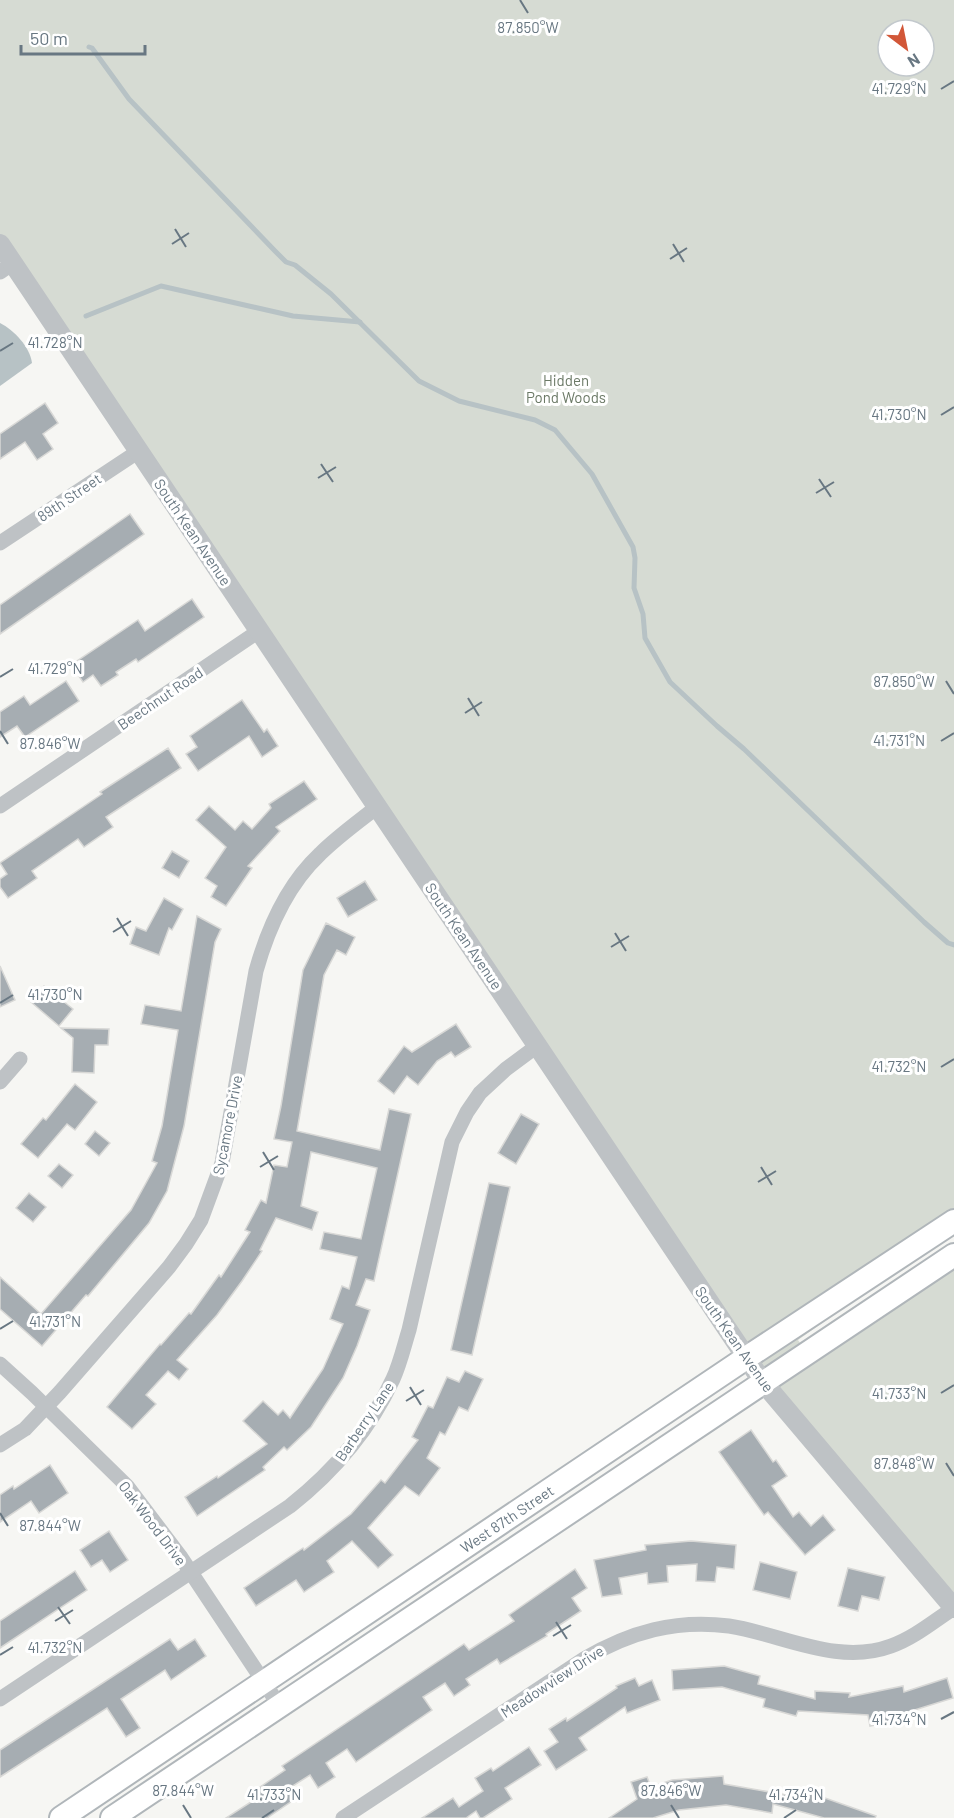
<svg xmlns="http://www.w3.org/2000/svg" width="954" height="1818" font-family="Barlow,sans-serif">
	<rect width="100%" height="100%" fill="#f6f6f3"/>
	<path fill="#d6dbd3" fill-rule="evenodd" d="M 0,0 L 954,0 L 954,1229 L 798,1340 L 812,1360 L 954,1270 L 954,1610 L 759,1367 L 0,240 ZM 888,30 L 924,30 L 924,66 L 888,66 Z"/>
	<path fill="#b7c2c5" d="M 0,323 C 14,330 30,347 32,363 L 0,386 Z"/>
	<g fill="none" stroke-linecap="round" stroke-linejoin="round">
		<g stroke="#b7c2c5" stroke-width="5">
			<polyline points="89,47 92,48 129,99 275,251 286,262 295,265 331,294 419,381 459,401 535,420 555,430 592,474 633,547 635,558 634,588 643,614 645,638 670,682 717,726 744,749 924,922 948,943 954,945"/>
			<polyline points="86,316 161,286 293,316 360,322"/>
		</g>
	</g>
	<g fill="#a6adb2" stroke="#d8d8d6" stroke-width="1.5">
		<polygon points="45,403 58,423 43,434 53,449 37,460 25,442 0,459 0,434"/>
		<polygon points="130,514 144,534 0,634 0,605"/>
		<polygon points="192,599 204,617 138,662 136,659 116,672 118,675 101,686 93,675 83,682 71,665 138,620 145,631"/>
		<polygon points="66,681 79,701 25,737 17,726 0,737 0,712 24,696 30,705"/>
		<polygon points="242,700 264,732 267,729 278,746 262,757 249,736 198,771 186,754 197,747 190,736"/>
		<polygon points="168,748 181,768 106,817 113,827 84,847 78,839 32,871 37,878 8,898 0,887 0,879 7,874 0,863 102,794 100,792"/>
		<polygon points="304,781 317,799 276,827 280,831 248,866 252,868 226,906 211,897 217,886 205,878 226,847 196,820 209,806 235,830 243,821 252,829 271,808 269,804"/>
		<polygon points="172,851 189,861 179,878 162,868"/>
		<polygon points="365,881 377,900 348,917 337,898"/>
		<polygon points="164,898 183,909 172,930 169,928 159,955 130,944 136,927 146,931"/>
		<polygon points="197,916 221,929 215,942 184,1126 167,1191 149,1223 88,1296 86,1295 42,1346 0,1309 0,1277 41,1314 131,1210 157,1163 152,1161 162,1126 178,1030 141,1024 145,1005 181,1011"/>
		<polygon points="326,923 355,937 346,955 337,950 324,975 297,1131 380,1150 389,1109 411,1114 374,1281 366,1279 356,1305 370,1310 357,1346 343,1378 311,1427 287,1450 284,1447 263,1467 265,1470 197,1516 185,1497 217,1476 218,1478 267,1444 243,1421 263,1401 278,1415 283,1410 290,1418 323,1369 343,1324 330,1319 342,1286 349,1289 357,1257 320,1249 324,1232 361,1239 377,1168 311,1152 301,1206 318,1212 312,1230 276,1218 260,1250 262,1251 242,1281 217,1315 177,1360 188,1369 179,1380 168,1371 146,1395 156,1404 132,1429 107,1407 160,1344 161,1345 189,1313 191,1314 219,1275 221,1277 250,1232 245,1230 261,1200 266,1203 274,1165 287,1167 292,1142 274,1139 281,1106 303,970"/>
		<polygon points="0,966 15,1000 0,1007"/>
		<polygon points="44,986 73,1009 59,1026 31,1002"/>
		<polygon points="456,1024 471,1047 455,1057 451,1052 437,1061 418,1085 407,1076 394,1094 378,1081 404,1046 412,1052"/>
		<polygon points="61,1028 109,1029 108,1045 95,1045 94,1073 72,1072 73,1038"/>
		<polygon points="75,1084 97,1102 75,1130 67,1124 38,1158 21,1144 43,1118 46,1120"/>
		<polygon points="521,1114 539,1124 516,1164 498,1153"/>
		<polygon points="95,1131 110,1143 99,1156 85,1144"/>
		<polygon points="59,1164 73,1175 62,1188 48,1176"/>
		<polygon points="489,1183 510,1187 472,1355 451,1350"/>
		<polygon points="29,1193 46,1207 33,1222 16,1208"/>
		<polygon points="465,1371 483,1379 468,1411 459,1407 445,1435 440,1432 427,1458 440,1468 419,1496 405,1486 368,1528 393,1555 378,1568 352,1541 327,1561 334,1572 304,1592 296,1580 256,1606 244,1588 303,1548 304,1550 351,1514 381,1480 385,1483 418,1440 412,1437 428,1406 433,1408 447,1377 459,1382"/>
		<polygon points="751,1430 773,1462 776,1460 787,1476 772,1486 793,1517 799,1512 811,1526 823,1515 835,1530 805,1555 768,1512 764,1515 719,1452"/>
		<polygon points="50,1465 68,1493 39,1513 31,1501 0,1522 0,1495 13,1486 14,1489"/>
		<polygon points="109,1531 128,1560 110,1572 102,1560 91,1567 80,1550"/>
		<polygon points="691,1541 736,1545 734,1569 717,1567 715,1582 696,1581 697,1564 667,1566 668,1582 648,1584 647,1573 619,1578 622,1594 602,1597 594,1560 646,1550 645,1545"/>
		<polygon points="760,1562 797,1572 790,1599 753,1590"/>
		<polygon points="848,1568 885,1577 879,1600 862,1596 858,1611 838,1606"/>
		<polygon points="575,1569 587,1588 572,1598 581,1611 546,1634 547,1636 500,1664 497,1659 466,1679 470,1685 454,1696 445,1683 423,1697 432,1710 356,1762 347,1749 326,1763 335,1777 318,1788 310,1775 288,1789 295,1799 267,1818 226,1818 251,1802 247,1796 285,1770 282,1766 464,1644 469,1650 514,1621 509,1615"/>
		<polygon points="75,1571 87,1590 0,1648 0,1621"/>
		<polygon points="170,1639 178,1650 195,1639 206,1656 171,1680 165,1670 121,1699 140,1728 126,1737 107,1708 0,1777 0,1750"/>
		<polygon points="724,1666 760,1676 758,1684 815,1699 815,1691 850,1693 849,1697 903,1686 904,1692 947,1678 953,1698 908,1712 910,1722 891,1725 890,1722 870,1726 868,1715 798,1711 796,1716 763,1707 765,1699 722,1687 673,1690 672,1670"/>
		<polygon points="635,1678 639,1686 652,1680 660,1700 627,1713 625,1707 579,1738 587,1750 556,1770 544,1751 558,1742 549,1729 566,1718 567,1721 617,1688 616,1686"/>
		<polygon points="529,1747 541,1765 505,1788 512,1799 483,1818 480,1818 476,1811 466,1818 422,1818 453,1798 459,1807 483,1791 475,1778 491,1768 493,1771"/>
		<polygon points="723,1776 724,1784 787,1795 789,1787 822,1796 822,1797 876,1816 875,1818 824,1818 773,1804 772,1813 726,1805 679,1810 653,1818 609,1818 637,1799 631,1782 647,1777 651,1787 672,1780"/>
	</g>
	<g fill="none" stroke-linecap="round" stroke-linejoin="round">
		<g stroke="#b0b6ba" stroke-width="26">
			<g id="secondary">
				<path id="s1" d="M 61,1818 L 746,1358 L 954,1221"/>
				<polyline points="112,1818 954,1255"/>
			</g>
		</g>
		<g stroke="#bec2c5" stroke-width="15">
			<polyline points="0,272 13,263"/>
			<polyline points="0,543 139,451"/>
			<polyline points="0,806 259,631"/>
			<polyline points="0,1082 20,1059"/>
			<polyline points="0,1364 32,1393 127,1486 180,1556 279,1705"/>
			<path d="M 0,1445 L 25,1429 L 60,1392 L 169,1267 L 186,1244 L 201,1220 L 222,1163 L 256,971 C 268,928 287,885 320,854 C 337,837 358,822 377,807"/>
			<path d="M 0,1699 L 290,1506 C 333,1472 370,1429 393,1379 C 400,1364 404,1346 409,1330 L 452,1142 L 467,1112 L 480,1093 L 506,1069 L 537,1046"/>
			<path d="M 343,1818 L 584,1659 C 630,1632 676,1619 729,1626 C 782,1634 837,1666 891,1646 C 914,1638 934,1621 954,1608"/>
		</g>
		<polyline stroke="#bec2c5" stroke-width="20" points="0,244 762,1381 954,1608"/>
		<use href="#secondary" stroke="#fff" stroke-width="22"/>
	</g>
	<path fill="none" stroke="#687782" stroke-width="2" d="M 520,0 L 528,13M 941,89 L 954,81M 175,229 L 186,247M 172,244 L 189,233M 673,244 L 684,262M 670,259 L 687,248M 0,351 L 13,343M 941,415 L 954,407M 321,464 L 333,482M 318,478 L 336,467M 819,479 L 831,497M 816,493 L 834,482M 0,677 L 13,669M 946,681 L 954,694M 468,698 L 479,716M 465,713 L 482,702M 0,731 L 8,744M 941,741 L 954,733M 117,918 L 128,936M 113,932 L 131,921M 615,933 L 626,951M 611,947 L 629,936M 0,1003 L 13,995M 941,1067 L 954,1059M 263,1152 L 274,1170M 260,1167 L 278,1156M 761,1167 L 772,1185M 758,1182 L 776,1171M 0,1329 L 13,1321M 410,1387 L 421,1405M 941,1393 L 954,1385M 406,1401 L 424,1390M 946,1463 L 954,1476M 0,1513 L 8,1526M 58,1607 L 70,1624M 55,1621 L 73,1610M 556,1622 L 567,1639M 553,1636 L 571,1625M 0,1655 L 13,1647M 941,1719 L 954,1712M 183,1805 L 191,1818M 671,1805 L 679,1818M 262,1818 L 274,1810M 784,1818 L 796,1810"/>
	<g text-anchor="middle" dominant-baseline="central" stroke-width="6" stroke-linejoin="round" paint-order="stroke">
		<g font-size="15" fill="#6b7966" stroke="#fff">
			<text x="566" y="380">Hidden<tspan x="566" dy="17">Pond Woods</tspan></text>
		</g>
		<g font-size="15" fill="#687782" stroke="#fff">
			<text transform="translate(69 497) rotate(-34)">89th Street</text>
			<text transform="translate(193 532) rotate(56)">South Kean Avenue</text>
			<text transform="translate(160 698) rotate(-34)">Beechnut Road</text>
			<text transform="translate(464 936) rotate(56)">South Kean Avenue</text>
			<text transform="translate(227 1125) rotate(-79)">Sycamore Drive</text>
			<text transform="translate(735 1339) rotate(55)">South Kean Avenue</text>
			<text transform="translate(364 1421) rotate(-56)">Barberry Lane</text>
			<text stroke="none"><textPath href="#s1" startOffset="537">West 87th Street</textPath></text>
			<text transform="translate(153 1523) rotate(53)">Oak Wood Drive</text>
			<text transform="translate(552 1681) rotate(-33)">Meadowview Drive</text>
		</g>
	</g>
	<g font-size="15" text-anchor="middle" fill="#687782" stroke="#fff" stroke-width="6" stroke-linejoin="round" paint-order="stroke">
		<text x="528" y="33">87.850°W</text>
		<text x="899" y="94">41.729°N</text>
		<text x="55" y="348">41.728°N</text>
		<text x="899" y="420">41.730°N</text>
		<text x="55" y="674">41.729°N</text>
		<text x="904" y="687">87.850°W</text>
		<text x="899" y="746">41.731°N</text>
		<text x="50" y="749">87.846°W</text>
		<text x="55" y="1000">41.730°N</text>
		<text x="899" y="1072">41.732°N</text>
		<text x="55" y="1327">41.731°N</text>
		<text x="899" y="1399">41.733°N</text>
		<text x="904" y="1469">87.848°W</text>
		<text x="50" y="1531">87.844°W</text>
		<text x="55" y="1653">41.732°N</text>
		<text x="899" y="1725">41.734°N</text>
		<text x="183" y="1796">87.844°W</text>
		<text x="671" y="1796">87.846°W</text>
		<text x="274" y="1800">41.733°N</text>
		<text x="796" y="1800">41.734°N</text>
	</g>
	<g transform="translate(906 48) rotate(148)"><circle r="28" fill="#ffffff" stroke="#c3c9cd" stroke-width="1.5"/>
	<path d="M0-4.5L10 22L0 15L-10 22Z" fill="#d25738"/>
	<text y="-9" font-size="16" font-weight="bold" text-anchor="middle" fill="#687782">N</text>
	</g>
	<path d="M21 45v9h124v-9" fill="none" stroke="#687782" stroke-width="3"/>
	<text x="30" y="45" font-size="18" fill="#687782" stroke="#ffffff" stroke-width="4.5" paint-order="stroke">50 m</text>
</svg>
